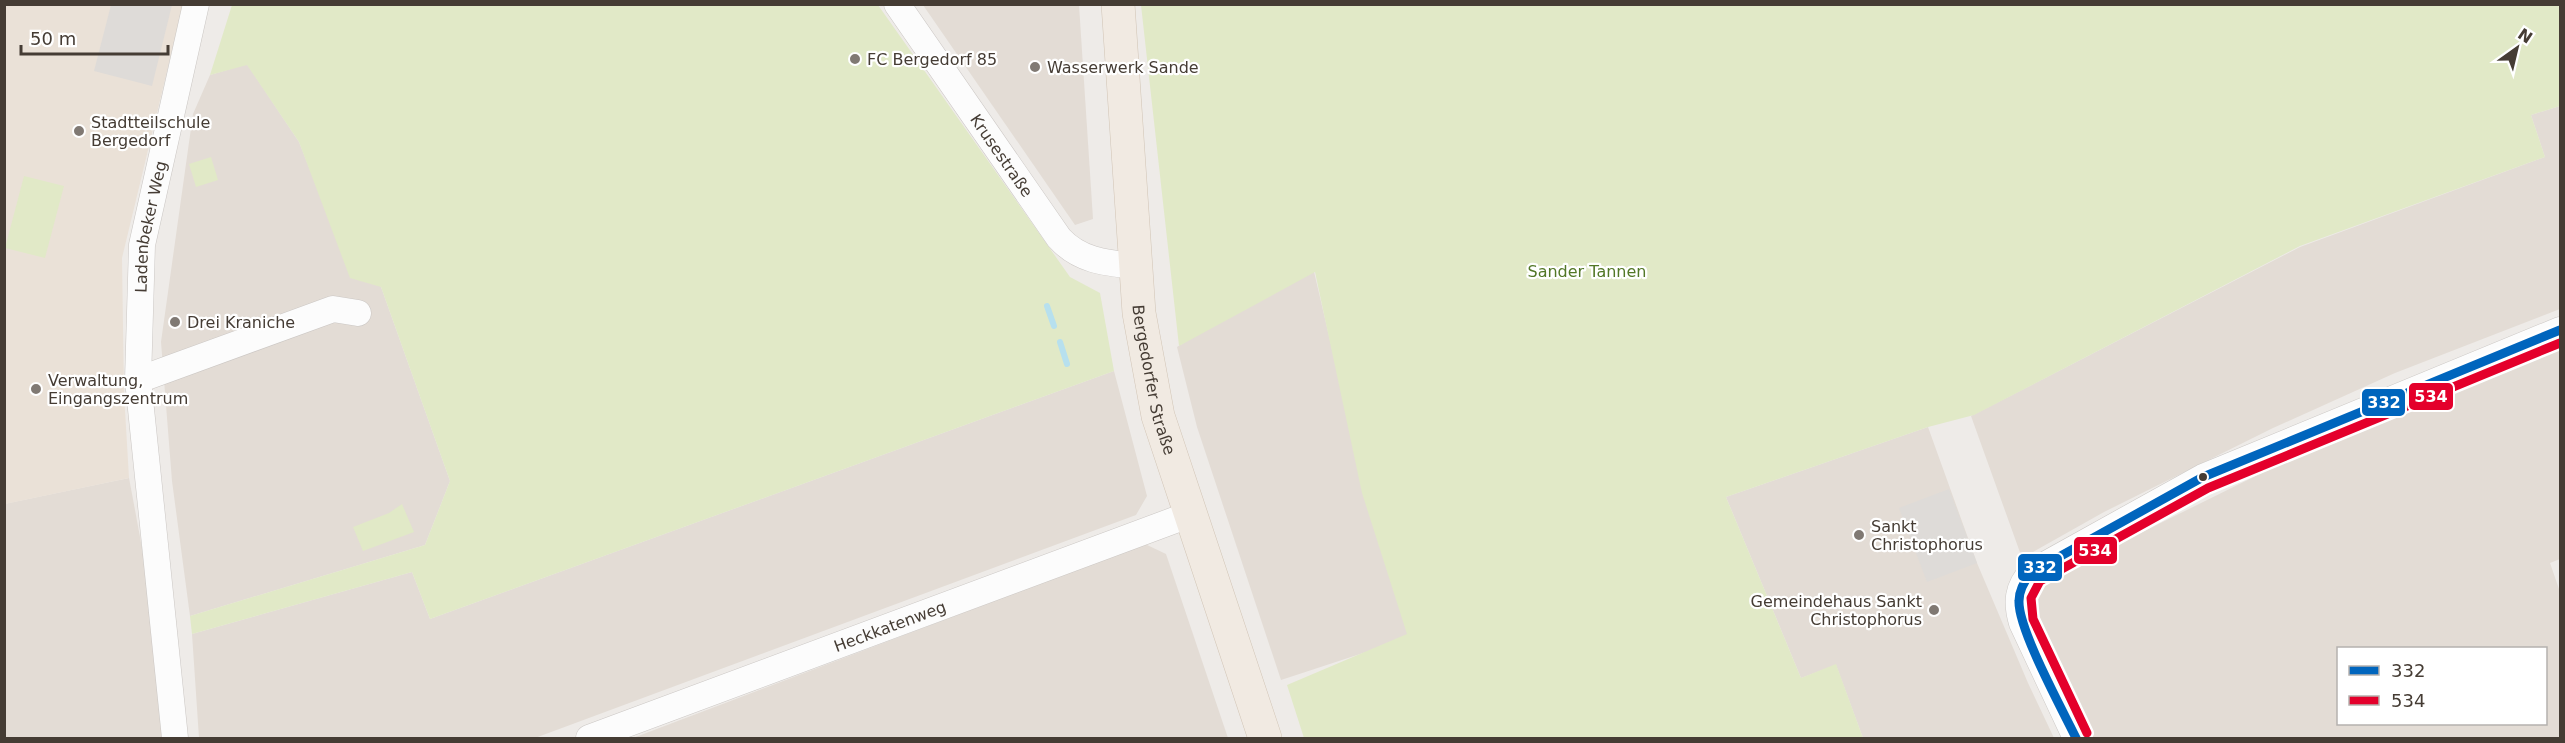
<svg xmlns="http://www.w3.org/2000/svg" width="2565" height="743" font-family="'DejaVu Sans',sans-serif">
	<rect width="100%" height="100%" fill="#eeebe8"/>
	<g fill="#e3dcd5" fill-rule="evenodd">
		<polygon points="923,5 1079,5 1093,219 1075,225"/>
		<polygon points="247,64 299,142 318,190 381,287 450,481 425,545 190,616 172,481 161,342 193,114 210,75"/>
		<polygon points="2560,106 2560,309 2395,373 2273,428 2104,512 2022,558 1971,416 2300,247 2545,157 2531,115"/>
		<polygon points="1312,263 1368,503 1412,637 1281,680 1197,427 1177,347"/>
		<path d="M 2560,346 L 2560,559 L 2550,563 L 2560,592 L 2560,738 L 2093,738 L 2033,612 L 2035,596 L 2047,583 L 2104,551 L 2288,460 L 2425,398 ZM 2338,648 L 2546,648 L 2546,724 L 2338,724 Z"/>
		<polygon points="1114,371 1147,496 1136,515 535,738 199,738 192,634 412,572 430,619"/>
		<polygon points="1928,427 1977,563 2028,683 2054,738 1863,738 1836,665 1801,678 1726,497"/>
		<polygon points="129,478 146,569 162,738 5,738 4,504"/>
		<polygon points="1145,544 1166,554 1228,738 633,738"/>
	</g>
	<polygon fill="#eae1d7" points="4,5 183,5 122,258 124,393 129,478 5,504"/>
	<g fill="#e1e9c7">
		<polygon points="232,5 878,5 1070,277 1100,293 1114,371 430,619 412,572 192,634 190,616 425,545 450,481 381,287 350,278 299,142 247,65 210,75"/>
		<polygon points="1141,5 2560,5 2560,106 2531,115 2545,157 2300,246 1974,415 1928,427 1726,497 1801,678 1836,664 1863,738 1304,738 1287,685 1407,634 1362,493 1315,272 1179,346"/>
		<polygon points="211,157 218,180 196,187 189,164"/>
		<polygon points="24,176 64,186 45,258 5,248"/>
		<polygon points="402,504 414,532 363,551 353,527 389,513"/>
	</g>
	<g fill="#dedbd8">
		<polygon points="111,5 172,5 152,86 94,71"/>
		<polygon points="1949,489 1977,563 1927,582 1899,508"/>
	</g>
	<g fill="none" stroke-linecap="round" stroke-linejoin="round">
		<g stroke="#b7e0ee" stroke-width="6">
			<polyline points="1047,306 1054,326"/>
			<polyline points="1060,342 1067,364"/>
		</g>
		<g stroke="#cbc7c4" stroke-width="27">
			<g id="minor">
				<path id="s1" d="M 897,4 L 1059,238 C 1080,261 1106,263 1136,266"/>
				<polyline points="138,380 333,309 358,313"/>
				<path id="s2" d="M 175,738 L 138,380 L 142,245 L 196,4"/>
				<path id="s3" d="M 589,738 L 1191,514"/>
				<path d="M 2076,738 L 2022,623 C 2016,603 2017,587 2032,572 L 2203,477 L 2560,330"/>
			</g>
		</g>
		<g stroke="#d1c4b5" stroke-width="34">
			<g id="major">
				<path id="s4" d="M 1118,4 L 1139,313 L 1158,416 L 1265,738"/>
			</g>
		</g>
		<use href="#minor" stroke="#fcfcfc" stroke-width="26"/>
		<use href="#major" stroke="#f1eae2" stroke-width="33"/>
		<g stroke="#fff" stroke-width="14">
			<path id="bus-1" d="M 2076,738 C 2062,709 2018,629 2019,601 C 2019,589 2025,580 2032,572 L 2203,477 L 2560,330"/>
		</g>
		<g stroke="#fff" stroke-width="14">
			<polyline id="bus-2" points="2087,733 2033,619 2031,598 2040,581 2208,488 2560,343"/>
		</g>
		<use href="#bus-1" stroke="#0065bd" stroke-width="9"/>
		<use href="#bus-2" stroke="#e4002b" stroke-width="9"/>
	</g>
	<g fill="#807973" stroke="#fff" stroke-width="2">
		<circle cx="855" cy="59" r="6"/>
		<circle cx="1035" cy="67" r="6"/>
		<circle cx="79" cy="131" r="6"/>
		<circle cx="175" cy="322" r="6"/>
		<circle cx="36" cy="389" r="6"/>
		<circle cx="1859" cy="535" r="6"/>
		<circle cx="1934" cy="610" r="6"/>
	</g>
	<circle fill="#453c34" stroke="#fff" stroke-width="2" cx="2203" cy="477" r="5"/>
	<g text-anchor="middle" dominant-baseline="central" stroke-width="4.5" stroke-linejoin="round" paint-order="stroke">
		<g font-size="16" fill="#453c34" stroke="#fff" text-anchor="start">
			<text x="867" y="59">FC Bergedorf 85</text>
			<text x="1047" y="67">Wasserwerk Sande</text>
			<text x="91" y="122">Stadtteilschule<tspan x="91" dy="18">Bergedorf</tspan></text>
			<text x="187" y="322">Drei Kraniche</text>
			<text x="48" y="380">Verwaltung,<tspan x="48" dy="18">Eingangszentrum</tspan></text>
			<text x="1871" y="526">Sankt<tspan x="1871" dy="18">Christophorus</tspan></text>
			<text x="1922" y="601" text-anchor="end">Gemeindehaus Sankt<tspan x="1922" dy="18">Christophorus</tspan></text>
		</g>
		<g font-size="16" fill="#453c34" stroke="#fff">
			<text stroke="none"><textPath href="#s1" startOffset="184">Krusestraße</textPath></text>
			<text stroke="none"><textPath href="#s2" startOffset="514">Ladenbeker Weg</textPath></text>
			<text stroke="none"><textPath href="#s4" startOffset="378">Bergedorfer Straße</textPath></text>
			<text stroke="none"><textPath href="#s3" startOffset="321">Heckkatenweg</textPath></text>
		</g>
		<g font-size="16" fill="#527727" stroke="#fff">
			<text x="1587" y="271">Sander Tannen</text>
		</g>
	</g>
	<g stroke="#fff" stroke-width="2">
		<rect x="2408" y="382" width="46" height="29" rx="6" fill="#e4002b"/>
		<rect x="2361" y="388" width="45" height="29" rx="6" fill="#0065bd"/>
		<rect x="2073" y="536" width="45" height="29" rx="6" fill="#e4002b"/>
		<rect x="2017" y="553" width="46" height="29" rx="6" fill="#0065bd"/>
	</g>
	<g font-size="16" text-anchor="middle" font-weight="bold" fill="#fff">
		<text x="2431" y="402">534</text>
		<text x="2384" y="408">332</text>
		<text x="2095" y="556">534</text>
		<text x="2040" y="573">332</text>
	</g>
	<rect width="2565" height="743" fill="none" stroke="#453c34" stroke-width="12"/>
	<rect x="2337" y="647" width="210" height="78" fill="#ffffff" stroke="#b5b1ae" stroke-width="1.5"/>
	<rect x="2349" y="666" width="30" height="9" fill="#0065bd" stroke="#b5b1ae" stroke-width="1.5"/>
	<text x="2391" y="677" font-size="18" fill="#453c34">332</text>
	<rect x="2349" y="696" width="30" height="9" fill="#e4002b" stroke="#b5b1ae" stroke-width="1.5"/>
	<text x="2391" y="707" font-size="18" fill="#453c34">534</text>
	<g transform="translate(2517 48) rotate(34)" stroke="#ffffff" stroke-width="4.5" paint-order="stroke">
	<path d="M0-4.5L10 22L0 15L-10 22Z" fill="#453c34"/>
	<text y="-9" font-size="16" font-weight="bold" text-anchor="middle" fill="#453c34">N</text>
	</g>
	<path d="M21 45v9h147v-9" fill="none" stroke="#453c34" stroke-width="3"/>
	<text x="30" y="45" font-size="18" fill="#453c34" stroke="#ffffff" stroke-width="4.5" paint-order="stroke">50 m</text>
</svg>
